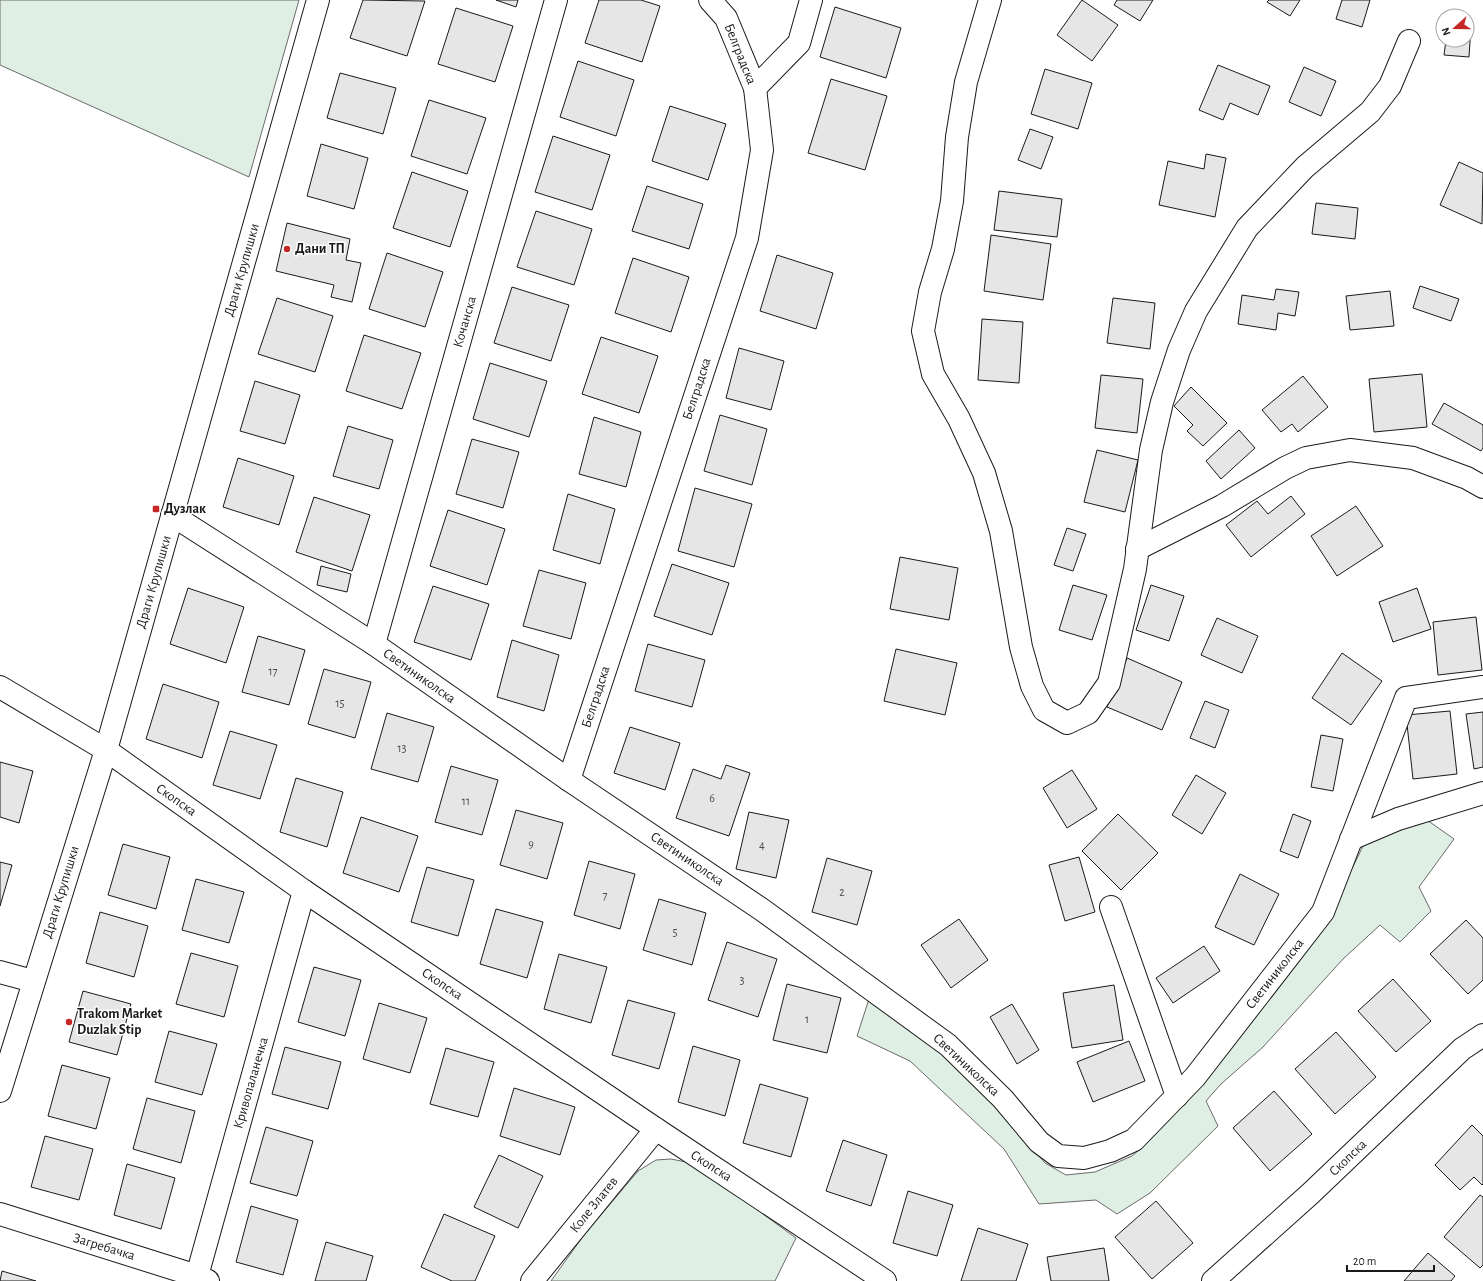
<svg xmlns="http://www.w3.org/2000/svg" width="1483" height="1281" font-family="'Alegreya Sans',sans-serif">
	<rect width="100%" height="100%" fill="#fff"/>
	<g fill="#e0efe3" stroke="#6a6a6a">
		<polygon points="0,0 299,0 249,177 0,65"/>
		<polygon points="1427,820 1454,839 1419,887 1431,911 1400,942 1380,925 1343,959 1263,1047 1221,1084 1206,1101 1218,1126 1150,1193 1117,1214 1096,1200 1039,1204 1004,1149 910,1061 857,1036 869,999 941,1048 987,1096 1045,1163 1066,1175 1095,1172 1132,1156 1148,1142 1178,1107 1323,928 1363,846 1382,835"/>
		<polygon points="671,1159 686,1162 723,1185 796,1238 775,1281 551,1281 584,1235 638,1171 656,1160"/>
	</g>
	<g fill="#e6e6e6" stroke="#1a1a1a">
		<polygon points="363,0 425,1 407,56 350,38"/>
		<polygon points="496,0 518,0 516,7"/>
		<polygon points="599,0 641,0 660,6 642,62 585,43"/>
		<polygon points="1082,0 1118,25 1092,61 1057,35"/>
		<polygon points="1117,0 1153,0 1140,21 1114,5"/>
		<polygon points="1269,0 1300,0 1290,16 1267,2"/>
		<polygon points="1342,0 1370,0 1362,27 1336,19"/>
		<polygon points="835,7 901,28 886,78 820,57"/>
		<polygon points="456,8 513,26 495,82 438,64"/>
		<polygon points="1467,27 1471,27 1469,57 1444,55 1446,40 1467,40"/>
		<polygon points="578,61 634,80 616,136 560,117"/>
		<polygon points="1218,65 1270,86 1258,115 1230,103 1223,120 1199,110"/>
		<polygon points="1304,67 1336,81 1321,116 1289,102"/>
		<polygon points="1045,69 1092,83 1078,129 1031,114"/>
		<polygon points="340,73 396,88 383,134 327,118"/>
		<polygon points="831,79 887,96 865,170 808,153"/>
		<polygon points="429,100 486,118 467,174 411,156"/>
		<polygon points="670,106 726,124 708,180 652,161"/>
		<polygon points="1030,129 1053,137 1041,169 1018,160"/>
		<polygon points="553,136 610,155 592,210 535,192"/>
		<polygon points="321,144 368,158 354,209 307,196"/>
		<polygon points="1206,154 1226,158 1215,217 1159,205 1168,161 1204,169"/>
		<polygon points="1459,162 1483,173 1482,224 1440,205"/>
		<polygon points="412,172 468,191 450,247 393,228"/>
		<polygon points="647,186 703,204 689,249 632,231"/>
		<polygon points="999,191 1062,199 1057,237 994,230"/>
		<polygon points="1316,203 1358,208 1355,239 1312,234"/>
		<polygon points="536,211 592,229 574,285 517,267"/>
		<polygon points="287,223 350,239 346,260 361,263 352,302 331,297 334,285 276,271"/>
		<polygon points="991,235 1051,244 1043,300 984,291"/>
		<polygon points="387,253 443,272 425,327 369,309"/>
		<polygon points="777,255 833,273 816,329 760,311"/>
		<polygon points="633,258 689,277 671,332 615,313"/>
		<polygon points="1420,286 1459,299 1451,321 1413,308"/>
		<polygon points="512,287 569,305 551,361 494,343"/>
		<polygon points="1276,289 1299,292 1295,316 1278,313 1276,330 1238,324 1242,295 1274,300"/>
		<polygon points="1390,291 1394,326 1350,330 1346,296"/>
		<polygon points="277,298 333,316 315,372 258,354"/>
		<polygon points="1113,298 1155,303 1150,349 1107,343"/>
		<polygon points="982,319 1023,322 1019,383 978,380"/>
		<polygon points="364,335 421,353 402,409 346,391"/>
		<polygon points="601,337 658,356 639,413 582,394"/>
		<polygon points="739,348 784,361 771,410 726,398"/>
		<polygon points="490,363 547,381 529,437 473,419"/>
		<polygon points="1422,374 1427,427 1374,432 1369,379"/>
		<polygon points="1101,375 1143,379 1137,433 1095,428"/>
		<polygon points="1303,376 1328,407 1298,432 1292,424 1281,432 1262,410"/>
		<polygon points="255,381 300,395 285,444 240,431"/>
		<polygon points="1191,387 1227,423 1203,446 1187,431 1193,425 1174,406"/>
		<polygon points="1444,403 1483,425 1483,448 1481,451 1432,424"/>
		<polygon points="720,415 767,429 752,485 704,471"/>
		<polygon points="594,417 641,432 626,487 579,474"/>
		<polygon points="348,426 393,440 379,489 333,476"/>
		<polygon points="1239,430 1255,448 1221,479 1206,461"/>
		<polygon points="472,439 519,452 503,508 456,494"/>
		<polygon points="1097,450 1138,460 1125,512 1084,502"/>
		<polygon points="238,458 294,476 279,525 223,507"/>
		<polygon points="695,488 752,504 734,567 678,551"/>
		<polygon points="568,494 615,509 600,564 553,550"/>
		<polygon points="1291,496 1305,514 1251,557 1226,525 1257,501 1268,514"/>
		<polygon points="314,497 370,515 352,571 296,552"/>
		<polygon points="1356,506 1383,546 1337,576 1311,536"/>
		<polygon points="448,510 505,529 487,585 430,566"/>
		<polygon points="1067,528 1086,534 1073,571 1054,565"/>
		<polygon points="900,557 958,568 949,620 890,609"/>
		<polygon points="672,564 729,583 712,635 654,616"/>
		<polygon points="321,566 351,574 347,592 317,585"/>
		<polygon points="539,570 586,583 571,639 523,626"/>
		<polygon points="1073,585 1107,595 1092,640 1059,630"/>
		<polygon points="1151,585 1184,596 1169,641 1136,630"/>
		<polygon points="433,586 489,604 471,660 414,642"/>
		<polygon points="188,588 244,607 226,663 170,644"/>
		<polygon points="1417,588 1431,629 1393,642 1379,602"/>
		<polygon points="1476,617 1482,670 1438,675 1433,622"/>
		<polygon points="1217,618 1258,636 1242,673 1201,655"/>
		<polygon points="258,636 305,650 289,705 242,692"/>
		<polygon points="512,640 559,655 544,711 497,697"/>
		<polygon points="648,644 705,660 692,707 635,691"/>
		<polygon points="896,649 957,663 945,715 884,701"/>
		<polygon points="1342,653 1382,681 1351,725 1312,698"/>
		<polygon points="1127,658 1182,682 1162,730 1107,707"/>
		<polygon points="324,669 371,682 355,738 308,724"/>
		<polygon points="163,684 219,702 202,758 146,739"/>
		<polygon points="1205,701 1229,710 1215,748 1190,738"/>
		<polygon points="1450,711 1457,774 1413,779 1406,715"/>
		<polygon points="1483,712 1483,767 1474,769 1466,714"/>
		<polygon points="387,713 434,727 418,782 371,769"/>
		<polygon points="630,727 680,743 665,790 614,773"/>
		<polygon points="230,731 277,745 260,799 213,785"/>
		<polygon points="1321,735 1343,739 1333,791 1311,787"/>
		<polygon points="0,762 33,771 19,823 0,817"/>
		<polygon points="726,765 750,773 729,836 676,818 693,769 721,779"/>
		<polygon points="451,766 498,780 482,835 435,822"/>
		<polygon points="1072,770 1097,809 1067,828 1043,788"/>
		<polygon points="1196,775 1226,793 1202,834 1172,815"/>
		<polygon points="296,778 343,792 327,847 280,832"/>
		<polygon points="516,810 563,823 547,879 500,865"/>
		<polygon points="749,812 789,820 776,878 736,869"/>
		<polygon points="1118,814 1158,853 1121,890 1082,851"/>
		<polygon points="1293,814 1311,821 1298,858 1280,851"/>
		<polygon points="361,817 418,836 399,892 343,873"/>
		<polygon points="123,844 170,857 156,909 108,895"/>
		<polygon points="1079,857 1095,912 1065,921 1049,865"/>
		<polygon points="827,858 872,871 857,925 812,912"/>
		<polygon points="589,861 635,874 620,929 574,915"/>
		<polygon points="0,862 12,865 0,906"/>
		<polygon points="427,867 474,880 458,936 411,922"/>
		<polygon points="1240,874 1279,894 1254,945 1215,927"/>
		<polygon points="196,879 244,892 229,943 182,930"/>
		<polygon points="659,899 706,913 692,965 643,950"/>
		<polygon points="496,909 543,922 527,978 480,964"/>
		<polygon points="100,912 148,926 134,977 86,963"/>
		<polygon points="959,919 988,960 951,988 921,945"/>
		<polygon points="1466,920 1483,938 1483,980 1468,994 1430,954"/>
		<polygon points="727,942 777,959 758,1017 708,1000"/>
		<polygon points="1204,946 1220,971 1173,1003 1156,978"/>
		<polygon points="191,953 238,966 224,1017 176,1004"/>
		<polygon points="559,954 607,967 591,1023 544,1009"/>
		<polygon points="314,967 361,980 345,1036 298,1022"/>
		<polygon points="1393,979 1431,1021 1396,1052 1358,1011"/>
		<polygon points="787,984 841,998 827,1053 773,1040"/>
		<polygon points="1114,985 1123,1040 1072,1048 1063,993"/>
		<polygon points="83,991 131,1004 117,1055 69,1042"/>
		<polygon points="628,1000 675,1013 659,1069 612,1055"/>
		<polygon points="379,1003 427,1018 410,1073 363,1059"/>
		<polygon points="1012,1004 1039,1050 1017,1064 990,1017"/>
		<polygon points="169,1031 217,1044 202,1095 155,1082"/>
		<polygon points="1336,1032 1376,1077 1335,1114 1295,1069"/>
		<polygon points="1129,1041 1145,1081 1093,1102 1077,1062"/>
		<polygon points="693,1046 740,1060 725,1116 678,1102"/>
		<polygon points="285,1047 341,1062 328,1109 272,1094"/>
		<polygon points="446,1048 494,1062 478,1117 430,1104"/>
		<polygon points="62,1065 110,1078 96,1129 48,1116"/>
		<polygon points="760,1084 808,1098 791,1157 743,1143"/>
		<polygon points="514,1088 575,1107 560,1155 500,1136"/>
		<polygon points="1274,1091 1312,1134 1270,1171 1233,1128"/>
		<polygon points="147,1098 195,1111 181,1163 133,1149"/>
		<polygon points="1472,1125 1483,1136 1483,1184 1482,1185 1474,1177 1460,1190 1435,1165"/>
		<polygon points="266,1127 313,1141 297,1196 250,1183"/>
		<polygon points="45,1136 93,1149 79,1200 31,1187"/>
		<polygon points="843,1140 887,1155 871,1206 826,1191"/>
		<polygon points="499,1155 543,1176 518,1228 474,1207"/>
		<polygon points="127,1164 175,1178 161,1229 114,1215"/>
		<polygon points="908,1191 953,1205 937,1256 893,1243"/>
		<polygon points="1480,1195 1483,1197 1483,1265 1480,1268 1444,1237"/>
		<polygon points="1156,1201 1193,1243 1152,1279 1115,1237"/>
		<polygon points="251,1206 298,1220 283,1275 236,1262"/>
		<polygon points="444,1214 495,1236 475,1281 452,1281 421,1267"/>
		<polygon points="978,1228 1028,1244 1016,1281 961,1281"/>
		<polygon points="326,1242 373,1256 366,1281 315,1281"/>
		<polygon points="1104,1248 1109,1281 1051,1281 1047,1257"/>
		<polygon points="1428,1253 1455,1276 1451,1281 1404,1281"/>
		<polygon points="2,1271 36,1281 0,1281"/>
	</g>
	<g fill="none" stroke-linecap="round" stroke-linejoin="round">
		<g stroke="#1a1a1a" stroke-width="24">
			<g id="minor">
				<polyline points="990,0 966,82 957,137 952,201 943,249 930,292 923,331 933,374 959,419 984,473 1001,531 1021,647 1032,686 1044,710 1067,723 1088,713 1109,683 1135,569 1151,450 1162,402 1179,350 1196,311 1247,228 1305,167 1370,112 1390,86 1409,41"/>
				<polyline points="755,88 799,43 811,0"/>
				<polyline points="172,515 374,644 569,780 761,909 867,986 948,1045 1003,1099 1039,1142 1058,1156 1084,1158 1110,1151 1134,1140 1195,1077 1323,912 1406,698 1483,687"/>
				<polyline points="1137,549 1222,506 1285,468 1306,458 1350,450 1413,458 1467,478 1483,487"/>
				<polyline points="374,644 556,0"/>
				<polyline points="0,687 106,750 304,891 656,1129 885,1281"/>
				<polyline points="569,780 747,238 762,150 755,88 726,18 710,0"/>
				<polyline points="1351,839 1398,819 1483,793"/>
				<polyline points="1111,907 1177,1096"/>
				<polyline points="0,972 33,981"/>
				<polyline points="0,1091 106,750 318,0"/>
				<polyline points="0,1214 197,1276 208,1281"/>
				<polyline points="197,1276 304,891"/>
				<polyline points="532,1281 656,1129"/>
				<polyline points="1213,1281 1310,1194 1462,1049 1483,1035"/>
			</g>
		</g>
		<use href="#minor" stroke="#fff" stroke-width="22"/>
	</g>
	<g fill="#c62828" stroke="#fff" stroke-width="1.5">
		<circle cx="287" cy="249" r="4"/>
		<rect x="152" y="505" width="8" height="8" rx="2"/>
		<circle cx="69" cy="1022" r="4"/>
	</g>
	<g text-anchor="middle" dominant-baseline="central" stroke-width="3" stroke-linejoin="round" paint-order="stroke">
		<g font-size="12" fill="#4d4d4d">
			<text x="273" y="671">17</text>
			<text x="340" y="703">15</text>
			<text x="402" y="748">13</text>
			<text x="712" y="798">6</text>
			<text x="466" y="801">11</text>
			<text x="531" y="844">9</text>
			<text x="762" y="845">4</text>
			<text x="842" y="892">2</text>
			<text x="605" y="895">7</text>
			<text x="675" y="932">5</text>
			<text x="742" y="980">3</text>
			<text x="807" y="1019">1</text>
		</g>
		<g font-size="14" fill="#1a1a1a" stroke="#fff">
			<text transform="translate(740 54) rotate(68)">Белградска</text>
			<text transform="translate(242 270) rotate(-74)">Драги Крупишки</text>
			<text transform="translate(465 322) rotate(-74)">Кочанска</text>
			<text transform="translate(697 389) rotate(-72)">Белградска</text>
			<text transform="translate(154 582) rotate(-74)">Драги Крупишки</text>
			<text transform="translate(419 676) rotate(35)">Светиниколска</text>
			<text transform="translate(596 697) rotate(-72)">Белградска</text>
			<text transform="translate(176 800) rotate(35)">Скопска</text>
			<text transform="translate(687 859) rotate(34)">Светиниколска</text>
			<text transform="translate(61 892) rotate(-73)">Драги Крупишки</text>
			<text transform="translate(1275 974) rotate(-52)">Светиниколска</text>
			<text transform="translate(442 984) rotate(34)">Скопска</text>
			<text transform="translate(966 1065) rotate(43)">Светиниколска</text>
			<text transform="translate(251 1083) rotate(-74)">Кривопаланечка</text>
			<text transform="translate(1348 1158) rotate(-44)">Скопска</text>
			<text transform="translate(711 1166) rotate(33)">Скопска</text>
			<text transform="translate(594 1205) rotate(-51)">Коле Златев</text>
			<text transform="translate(104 1247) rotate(17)">Загребачка</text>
		</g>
		<g font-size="14" font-weight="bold" fill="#1a1a1a" stroke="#fff" text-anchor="start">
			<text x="295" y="249">Дани ТП</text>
			<text x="164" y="509">Дузлак</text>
			<text x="77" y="1014">Trakom Market<tspan x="77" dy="16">Duzlak Stip</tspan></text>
		</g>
	</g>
	<g transform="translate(1455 28) rotate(249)"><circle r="19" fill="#ffffff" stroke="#a3a3a3"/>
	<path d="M0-3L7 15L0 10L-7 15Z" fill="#c62828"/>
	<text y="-6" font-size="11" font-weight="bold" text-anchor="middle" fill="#1a1a1a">N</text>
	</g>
	<path d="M1347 1265v6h87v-6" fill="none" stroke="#1a1a1a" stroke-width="2"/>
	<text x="1353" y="1265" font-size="12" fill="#1a1a1a" stroke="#ffffff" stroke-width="3" paint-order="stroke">20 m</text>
</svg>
